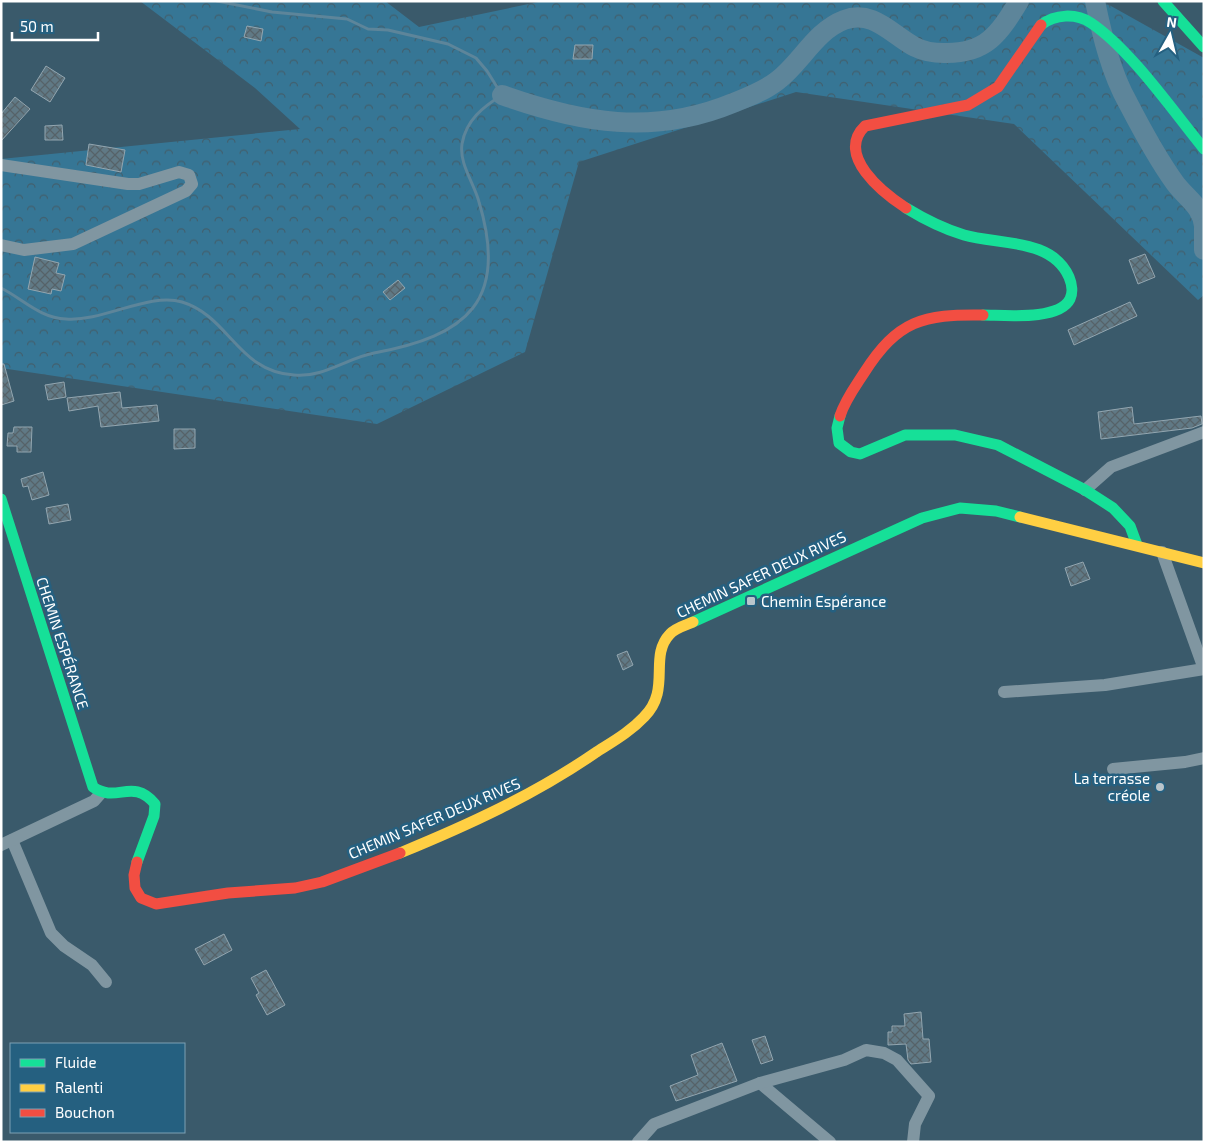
<svg xmlns="http://www.w3.org/2000/svg" width="1205" height="1143" font-family="'Exo 2',sans-serif">
	<defs>
		<pattern id="forest-crowns" width="20" height="18" patternUnits="userSpaceOnUse" patternTransform="scale(1.25)"><rect width="20" height="18" fill="#367695"/><path d="M2 6a3 3 0 1 1 6 0M12 15a3 3 0 1 1 6 0" fill="none" stroke="#425f6d"/></pattern>
		<pattern id="building-cross-hatch" width="8" height="8" patternUnits="userSpaceOnUse" patternTransform="scale(1.25)"><rect width="8" height="8" fill="#607985"/><path d="M0 0l8 8M0 8l8-8" fill="none" stroke="#566268"/></pattern>
	</defs>
	<rect width="100%" height="100%" fill="#3a5a6b"/>
	<polygon fill="url(#forest-crowns)" points="140,1 385,1 419,27 543,1 1102,1 1204,58 1204,295 1198,300 1014,124 796,92 579,162 525,352 377,424 1,368 1,159 300,129 255,88"/>
	<g fill="none" stroke-linecap="round" stroke-linejoin="round">
		<path stroke="#5d859a" stroke-width="3" d="M 1,288 C 23,299 40,318 66,319 C 103,322 149,292 182,302 C 229,316 238,372 294,375 C 323,378 347,358 374,353 C 467,336 509,301 479,202 C 474,183 459,164 462,144 C 466,120 483,107 502,95 L 487,71 L 476,58 L 448,44 L 388,30 L 368,29 L 347,19 L 272,12 L 217,1"/>
		<g stroke="#5d859a" stroke-width="20">
			<path d="M 1095,1 C 1102,35 1111,73 1128,103 C 1142,130 1157,158 1175,183 C 1186,198 1202,206 1204,226"/>
			<path d="M 502,95 C 581,123 653,136 733,103 C 748,97 764,91 777,81 C 801,63 815,31 844,20 C 873,9 892,35 915,47 C 923,51 934,53 944,53 C 986,54 999,34 1019,1"/>
			<polyline points="1204,228 1204,250"/>
		</g>
	</g>
	<g fill="url(#building-cross-hatch)" stroke="#93a6b0">
		<polygon points="247,26 263,29 261,41 244,37"/>
		<polygon points="575,45 593,45 592,59 573,59"/>
		<polygon points="46,66 65,78 50,102 31,90"/>
		<polygon points="15,97 30,109 1,141 1,114"/>
		<polygon points="62,125 63,140 45,140 45,126"/>
		<polygon points="89,144 125,150 121,172 86,165"/>
		<polygon points="1145,254 1155,277 1138,284 1129,260"/>
		<polygon points="35,257 59,263 56,273 65,275 61,291 52,289 51,294 28,289"/>
		<polygon points="398,280 405,288 390,300 383,292"/>
		<polygon points="1130,302 1137,316 1074,345 1068,330"/>
		<polygon points="1,364 4,364 14,401 1,405"/>
		<polygon points="64,382 66,397 48,400 45,385"/>
		<polygon points="120,392 122,408 157,405 159,421 101,427 98,406 69,411 67,398"/>
		<polygon points="1132,407 1134,424 1201,416 1202,424 1192,428 1101,439 1098,412"/>
		<polygon points="14,427 32,427 31,452 17,452 17,446 7,446 8,433 13,433"/>
		<polygon points="174,429 195,429 195,448 174,449"/>
		<polygon points="43,472 49,495 32,500 28,486 23,487 21,479"/>
		<polygon points="68,504 71,520 49,524 46,508"/>
		<polygon points="1083,562 1090,579 1071,586 1065,568"/>
		<polygon points="627,651 633,665 623,670 617,655"/>
		<polygon points="224,934 232,950 204,965 195,949"/>
		<polygon points="266,970 285,1005 267,1015 256,995 259,993 251,978"/>
		<polygon points="921,1012 923,1039 929,1039 931,1062 911,1064 908,1060 906,1044 888,1045 888,1032 892,1032 892,1026 905,1026 904,1014"/>
		<polygon points="765,1036 773,1060 761,1064 752,1040"/>
		<polygon points="722,1043 737,1081 676,1101 670,1086 698,1075 691,1055"/>
	</g>
	<g fill="none" stroke-linecap="round" stroke-linejoin="round">
		<g stroke="#8096a1" stroke-width="12">
			<polyline points="1,165 128,184 139,184 179,172 189,175 192,184 186,191 73,244 24,250 1,245"/>
			<polyline points="1085,490 1111,467 1204,432"/>
			<polyline points="1162,552 1204,669"/>
			<polyline points="1004,692 1105,685 1204,669"/>
			<polyline points="1113,769 1185,762 1204,758"/>
			<polyline points="12,840 51,933 64,946 92,965 106,982"/>
			<polyline points="1,845 94,801 101,793"/>
			<polyline points="760,1083 830,1142"/>
			<polyline points="638,1142 654,1124 760,1083 844,1060 866,1050 884,1053 897,1060 929,1096 915,1124 913,1142"/>
		</g>
		<g stroke="#16e098" stroke-width="11">
			<polyline points="1163,1 1204,47"/>
			<path d="M 1041,25 C 1055,14 1076,13 1091,23 C 1130,49 1173,111 1204,149"/>
			<path d="M 906,208 C 924,219 944,229 964,235 C 999,245 1052,238 1069,277 C 1072,284 1073,293 1070,299 C 1059,321 1004,315 983,315"/>
			<polyline points="840,416 837,428 839,443 851,452 860,454 905,435 955,435 998,445 1085,490 1113,508 1130,526 1137,545"/>
			<path d="M 1,499 L 93,787 C 117,804 132,777 155,804 L 154,816 L 137,862"/>
			<polyline points="693,622 922,518 960,508 996,511 1020,517"/>
		</g>
		<g stroke="#ffcf43" stroke-width="11">
			<polyline points="1020,517 1204,563"/>
			<path d="M 400,853 C 468,825 534,795 595,753 C 612,742 630,732 644,717 C 672,689 648,657 670,634 C 675,628 686,625 693,622"/>
		</g>
		<g stroke="#f24e42" stroke-width="11">
			<path d="M 906,208 C 883,193 835,155 865,126 L 968,105 L 998,87 L 1041,25"/>
			<path d="M 840,416 C 845,400 855,387 864,373 C 898,320 923,314 983,315"/>
			<polyline points="137,862 134,875 135,888 141,898 156,904 228,893 295,888 322,882 400,853"/>
		</g>
	</g>
	<g fill="#bac5cb" stroke="#256080" stroke-width="2">
		<rect x="746" y="596" width="10" height="10" rx="2.5"/>
		<circle cx="1160" cy="787" r="5"/>
	</g>
	<g text-anchor="middle" dominant-baseline="central" stroke-width="5" stroke-linejoin="round" paint-order="stroke">
		<g font-size="15" fill="#fff" stroke="#256080">
			<text transform="translate(761 574) rotate(-25)">CHEMIN SAFER DEUX RIVES</text>
			<text transform="translate(63 643) rotate(72)">CHEMIN ESPÉRANCE</text>
			<text transform="translate(434 818) rotate(-23)">CHEMIN SAFER DEUX RIVES</text>
		</g>
		<g font-size="15" fill="#fff" stroke="#256080" text-anchor="start">
			<text x="761" y="601">Chemin Espérance</text>
			<text x="1150" y="778" text-anchor="end">La terrasse<tspan x="1150" dy="17">créole</tspan></text>
		</g>
	</g>
	<rect width="1205" height="1143" fill="none" stroke="#ffffff" stroke-width="5"/>
	<rect x="10" y="1043" width="175" height="90" fill="#256080" stroke="#7ca0b3"/>
	<rect x="20" y="1059" width="25" height="8" fill="#16e098" stroke="#7ca0b3"/>
	<text x="55" y="1068" font-size="15" fill="#ffffff">Fluide</text>
	<rect x="20" y="1084" width="25" height="8" fill="#ffcf43" stroke="#7ca0b3"/>
	<text x="55" y="1093" font-size="15" fill="#ffffff">Ralenti</text>
	<rect x="20" y="1109" width="25" height="8" fill="#f24e42" stroke="#7ca0b3"/>
	<text x="55" y="1118" font-size="15" fill="#ffffff">Bouchon</text>
	<g transform="translate(1170 35) rotate(8)" stroke="#256080" stroke-width="4" paint-order="stroke">
	<path d="M0-4L9 19L0 12L-9 19Z" fill="#ffffff"/>
	<text y="-8" font-size="14" font-weight="bold" text-anchor="middle" fill="#ffffff">N</text>
	</g>
	<path d="M12 32v8h86v-8" fill="none" stroke="#ffffff" stroke-width="2.5"/>
	<text x="20" y="32" font-size="15" fill="#ffffff" stroke="#256080" stroke-width="4" paint-order="stroke">50 m</text>
</svg>
